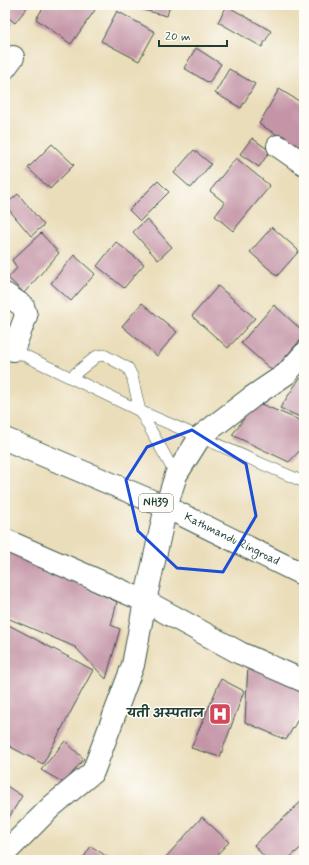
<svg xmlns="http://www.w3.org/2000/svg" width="309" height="865" font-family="Mynerve,'Playpen Sans Deva',sans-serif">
	<rect width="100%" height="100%" fill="#fdfcf7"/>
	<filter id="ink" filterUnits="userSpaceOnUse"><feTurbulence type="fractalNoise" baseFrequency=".025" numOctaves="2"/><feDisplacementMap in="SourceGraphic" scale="8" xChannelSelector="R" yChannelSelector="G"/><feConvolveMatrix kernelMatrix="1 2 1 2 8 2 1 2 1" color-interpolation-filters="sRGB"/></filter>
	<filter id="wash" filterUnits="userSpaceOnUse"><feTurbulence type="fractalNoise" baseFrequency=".012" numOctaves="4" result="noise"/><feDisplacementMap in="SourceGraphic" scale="16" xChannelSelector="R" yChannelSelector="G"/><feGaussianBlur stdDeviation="0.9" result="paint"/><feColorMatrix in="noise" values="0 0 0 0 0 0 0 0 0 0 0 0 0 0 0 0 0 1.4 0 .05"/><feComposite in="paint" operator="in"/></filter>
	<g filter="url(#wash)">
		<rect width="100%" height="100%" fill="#eaddb9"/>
		<g id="blocks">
			<g fill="#c495a7">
				<polygon points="5,5 29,5 15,23 5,15"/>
				<polygon points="45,5 89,5 95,10 71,44 36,19"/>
				<polygon points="124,5 170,5 167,16"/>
				<polygon points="227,6 271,31 262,47 218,22"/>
				<polygon points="117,11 155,32 139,61 101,41"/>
				<polygon points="5,19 10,24 5,30"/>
				<polygon points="196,48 221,64 209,83 184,68"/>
				<polygon points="229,69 255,84 241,108 215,93"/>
				<polygon points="279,89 304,104 304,151 259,124"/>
				<polygon points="252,138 270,151 259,167 240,154"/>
				<polygon points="52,144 74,165 50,189 28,168"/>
				<polygon points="194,150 211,164 191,188 174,173"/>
				<polygon points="236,158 270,186 233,231 215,216 225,203 210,191"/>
				<polygon points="158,181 169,192 140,221 129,210"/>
				<polygon points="18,194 44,225 31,236 5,205"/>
				<polygon points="147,219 172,247 158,260 133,232"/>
				<polygon points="272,227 299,251 277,276 250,252"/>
				<polygon points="41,233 59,253 24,293 8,278 17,268 12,260"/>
				<polygon points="116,242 144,264 124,288 97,266"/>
				<polygon points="74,255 95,274 71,301 51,283"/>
				<polygon points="218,286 255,318 228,348 192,316"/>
				<polygon points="142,303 177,332 157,356 122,326"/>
				<polygon points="274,305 304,332 304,336 273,371 241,343"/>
				<polygon points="300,378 304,381 304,416 302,418 280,408"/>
				<polygon points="256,402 304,422 304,446 289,462 232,435"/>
				<polygon points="5,549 117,602 111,625 120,629 106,679 75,647 5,617"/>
				<polygon points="5,623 93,670 43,764 5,744"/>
				<polygon points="248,664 304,688 304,709 286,740 245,722"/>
				<polygon points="221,679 244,691 220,757 191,748"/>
				<polygon points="65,741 84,759 64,783 41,770"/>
				<polygon points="5,785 22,796 5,824"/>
				<polygon points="304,799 304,845 287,860 267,860 254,845"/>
				<polygon points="202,817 229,842 212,860 170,860 166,857"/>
				<polygon points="91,846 112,860 82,860"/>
			</g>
		</g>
	</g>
	<g filter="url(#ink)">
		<use href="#blocks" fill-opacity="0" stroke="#3d5548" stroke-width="1"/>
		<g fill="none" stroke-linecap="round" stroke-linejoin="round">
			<g stroke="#3d5548" stroke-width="12">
				<g id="lane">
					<polyline points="9,348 140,411 304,482"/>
					<polyline points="71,377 97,356 104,355 128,368 132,376 140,411 176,475"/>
				</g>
			</g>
			<g stroke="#3d5548" stroke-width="24">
				<g id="street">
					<polyline points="5,68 13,57"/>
					<polyline points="278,146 304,164"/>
					<polyline points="5,294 23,306 26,316 13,350"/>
					<polyline points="5,540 145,601 240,653 304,681"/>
					<polyline points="5,853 52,806 93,772 133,665 145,601 166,507 176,475 200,437 252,397 286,374 304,354"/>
				</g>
			</g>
			<g stroke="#3d5548" stroke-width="24">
				<g id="highway">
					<path id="s1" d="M 5,439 L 166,507 L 304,575"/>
				</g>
			</g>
			<use href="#lane" stroke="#fff" stroke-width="11"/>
			<use href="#street" stroke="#fff" stroke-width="22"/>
			<use href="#highway" stroke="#fff" stroke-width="22"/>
		</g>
	</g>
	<path fill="none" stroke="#1d4ed8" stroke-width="3" stroke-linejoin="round" d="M 192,430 L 246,464 L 256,516 L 223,572 L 177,568 L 138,531 L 126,480 L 147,447 Z"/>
	<defs>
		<g id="hospital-square" transform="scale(1.15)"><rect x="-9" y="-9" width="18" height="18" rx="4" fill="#d1495b" stroke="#fdfcf7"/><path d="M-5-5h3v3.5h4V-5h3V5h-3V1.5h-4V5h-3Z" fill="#fff"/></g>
	</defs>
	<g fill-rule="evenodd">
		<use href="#hospital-square" x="220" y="714"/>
	</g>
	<g text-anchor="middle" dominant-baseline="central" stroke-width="3" stroke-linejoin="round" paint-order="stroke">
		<rect fill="#fdfcf7" stroke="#62766e" stroke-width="1" x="139" y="494" width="34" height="18" rx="3"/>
		<g font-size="11" font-weight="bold" fill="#1f3d34">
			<text x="156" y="503">NH39</text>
		</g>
		<g font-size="12" fill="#1f3d34" stroke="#fdfcf7">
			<text stroke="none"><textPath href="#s1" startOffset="248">Kathmandu Ringroad</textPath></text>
		</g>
		<g font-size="12" font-weight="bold" fill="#1f3d34" stroke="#fdfcf7" text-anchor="end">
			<text x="204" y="714">यती अस्पताल</text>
		</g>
	</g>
	<rect width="309" height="865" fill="none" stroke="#fdfcf7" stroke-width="20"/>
	<path d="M159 40v6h68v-6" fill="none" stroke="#1f3d34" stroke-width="2"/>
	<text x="165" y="40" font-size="12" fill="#1f3d34" stroke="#fdfcf7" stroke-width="3" paint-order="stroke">20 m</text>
</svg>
